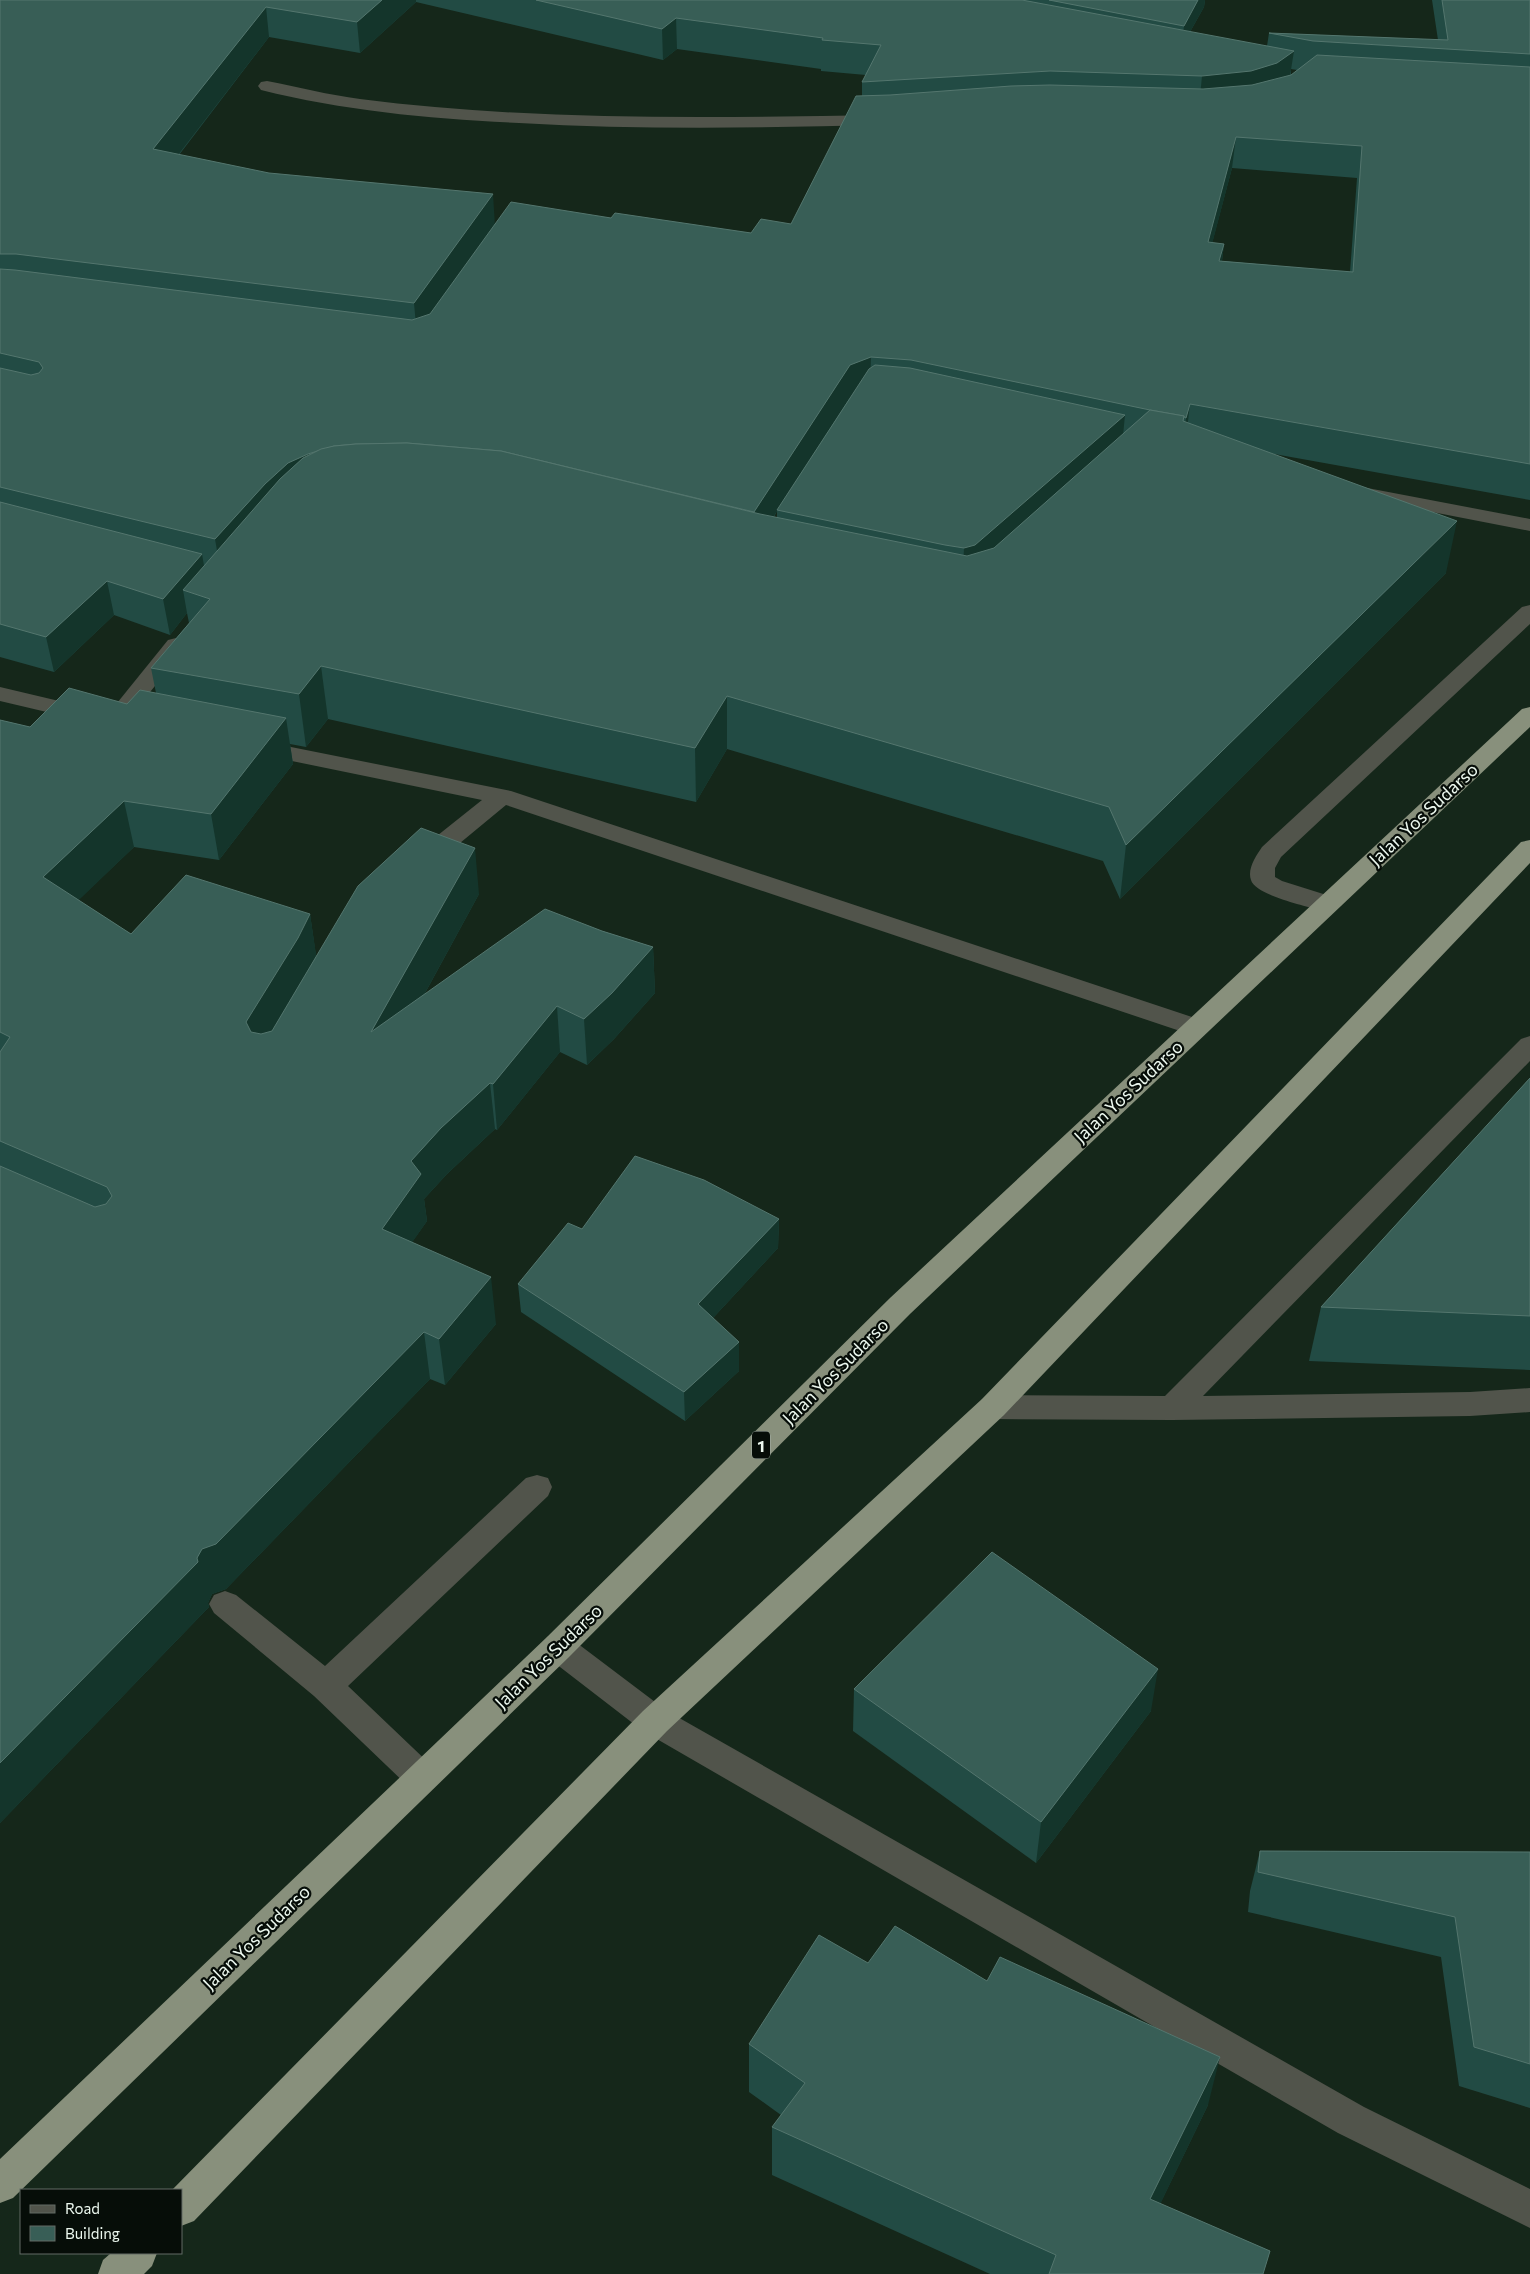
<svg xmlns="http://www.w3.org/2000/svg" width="1530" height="2274" font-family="Commissioner,sans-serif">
	<rect width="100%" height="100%" fill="#15271a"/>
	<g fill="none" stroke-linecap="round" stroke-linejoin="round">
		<g fill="#51544b" fill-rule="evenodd">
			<path d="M 1530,605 L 1530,624 L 1281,857 L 1275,868 L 1275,877 L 1282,881 L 1336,898 L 1340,904 L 1336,910 L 1327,912 L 1318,910 C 1304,905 1255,895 1251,880 C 1247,869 1256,856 1262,847 L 1522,607 Z"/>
			<polygon points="1530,1036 1530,1061 1203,1396 1470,1392 1530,1388 1530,1412 1470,1416 1172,1420 993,1419 982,1415 978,1407 982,1399 993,1395 1165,1396 1521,1039"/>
			<polygon points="537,1475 548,1478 552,1487 548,1496 348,1686 434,1768 439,1778 434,1788 422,1793 410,1788 314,1696 214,1613 209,1604 214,1595 225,1591 236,1595 325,1666 526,1478"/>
		</g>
		<g fill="#51544b" fill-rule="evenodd">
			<path d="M 267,81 C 298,87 329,95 360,99 C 533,121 707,118 881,115 L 887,116 L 890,120 L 887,124 L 881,125 C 760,128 639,130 519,123 C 432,119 345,111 261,90 L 258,86 L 261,82 Z"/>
			<polygon points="1362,487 1530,519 1530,531 1355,497 1351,493 1355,489"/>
			<polygon points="176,638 184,640 187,645 184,650 125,723 117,725 109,723 105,718 109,713 168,640"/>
			<polygon points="0,687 97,710 101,715 97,720 89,722 0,701"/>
			<polygon points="256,740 511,791 1204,1021 1208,1027 1204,1033 1195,1036 1186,1033 506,805 431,867 422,869 413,867 410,861 413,855 482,800 248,752 244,747 248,742"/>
			<polygon points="558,1633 569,1637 667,1711 1364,2107 1530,2189 1530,2228 1338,2133 643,1731 547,1657 542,1647 547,1637"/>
		</g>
		<g fill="#88907c" fill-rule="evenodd">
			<polygon points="1530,707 1530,727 910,1314 569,1657 13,2198 0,2203 0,2159 547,1637 890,1298 1522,709"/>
			<polygon points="1530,840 1530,863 1004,1415 667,1731 194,2221 181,2226 181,2190 172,2190 643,1711 982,1399 1521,842"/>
			<polygon points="111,2253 157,2253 152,2266 144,2274 98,2274 103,2260"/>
		</g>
	</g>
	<g fill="#224b44" fill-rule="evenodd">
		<path d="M 0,0 L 1205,0 L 1204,7 L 1190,32 L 1267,46 L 1269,33 L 1438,40 L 1432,0 L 1530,0 L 1530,500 L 1269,453 L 1446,573 L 1120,899 L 1103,861 L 727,749 L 696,802 L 328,719 L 306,747 L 290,744 L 293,764 L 219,860 L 134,847 L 78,900 L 131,934 L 310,914 L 316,956 L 479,894 L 424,995 L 602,931 L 653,947 L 655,993 L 614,1039 L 587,1065 L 560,1052 L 497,1130 L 495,1129 L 447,1174 L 424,1199 L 427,1221 L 412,1242 L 496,1324 L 445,1385 L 430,1379 L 226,1589 L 212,1594 L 208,1603 L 209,1607 L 0,1823 L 0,720 L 30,727 L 127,704 L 156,693 L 151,668 L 189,623 L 187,613 L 170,635 L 114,615 L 54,672 L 0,657 ZM 416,2 L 663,60 L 677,49 L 821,69 L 821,71 L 866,75 L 862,82 L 862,96 L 791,224 L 751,233 L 611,218 L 495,224 L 179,155 L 269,37 L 360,53 ZM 1291,69 L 1297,70 L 1291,75 ZM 1232,168 L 1357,178 L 1350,272 L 1222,261 L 1224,244 L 1212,243 ZM 777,511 L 777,517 L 774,517 Z"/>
		<polygon points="1530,1078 1530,1370 1309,1361 1321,1307"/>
		<polygon points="779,1219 778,1248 713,1318 739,1371 685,1421 521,1312 518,1284 582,1229"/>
		<polygon points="854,1689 1151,1711 1036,1863 853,1731"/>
		<polygon points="1260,1851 1530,1852 1530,2108 1459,2086 1441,1957 1248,1912 1250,1891"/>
		<polygon points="868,1963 987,1981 1208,2105 1160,2204 1270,2251 1263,2274 990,2274 772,2175 772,2127 781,2115 749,2092 749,2044"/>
	</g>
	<g fill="#14352b">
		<polygon points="382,0 416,0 416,2 360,53 357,22"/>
		<polygon points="1198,0 1205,0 1204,7 1181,48 1184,26"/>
		<polygon points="266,7 269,37 158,181 153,149"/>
		<polygon points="676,18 677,49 663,60 662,29"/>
		<polygon points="1294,51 1289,82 1199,107 1202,76"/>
		<polygon points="1236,137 1232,168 1204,275 1208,242"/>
		<polygon points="493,194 495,226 417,336 414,303"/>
		<polygon points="1224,244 1220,277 1219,261"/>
		<polygon points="871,357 870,390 849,399 754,547 754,512 850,365"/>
		<polygon points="1190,404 1186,438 1182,452 1186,418"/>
		<polygon points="1125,415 1121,456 962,590 964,548"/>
		<polygon points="335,447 221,574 215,539 265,484 288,463 308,454"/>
		<polygon points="1457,521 1446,573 1120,899 1126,845"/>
		<polygon points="202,554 208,589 183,590 187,613 170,635 163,599"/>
		<polygon points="107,581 114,615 54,672 46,637"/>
		<polygon points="321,666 328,719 306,747 299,694"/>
		<polygon points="727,696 727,749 696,802 695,748"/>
		<polygon points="286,718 293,764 219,860 211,814"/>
		<polygon points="124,801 134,847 54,924 43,877"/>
		<polygon points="475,848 479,894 378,1079 371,1032"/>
		<polygon points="310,914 317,961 254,1069 246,1022"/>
		<polygon points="653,947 655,993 614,1039 587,1065 584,1019"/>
		<polygon points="557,1006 560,1052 497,1130 493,1084"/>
		<polygon points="490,1083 495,1129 447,1174 424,1199 427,1221 389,1276 382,1229 411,1161 441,1128"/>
		<polygon points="779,1219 778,1248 699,1333 698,1304"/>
		<polygon points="491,1277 496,1324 445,1385 439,1339"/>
		<polygon points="424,1332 430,1379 226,1589 212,1594 208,1603 209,1607 0,1823 0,1763 197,1558 202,1549"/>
		<polygon points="739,1342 739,1371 685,1421 684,1392"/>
		<polygon points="1158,1669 1151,1711 1036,1863 1041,1822"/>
		<polygon points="1220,2057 1208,2105 1140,2246 1150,2199"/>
	</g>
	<g fill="#385e56" stroke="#54766e" fill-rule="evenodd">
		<polygon points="0,0 382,0 357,22 266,7 153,149 269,173 493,194 414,303 16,254 0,254"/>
		<polygon points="536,0 1022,0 1294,51 1277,63 1251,71 1202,76 1050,71 862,82 881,45 822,40 823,38 676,18 662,29"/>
		<polygon points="1049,0 1198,0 1184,26"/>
		<polygon points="1442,0 1530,0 1530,54 1313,41 1269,33 1448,40"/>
		<path d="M 1317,55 L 1530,67 L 1530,464 L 1190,404 L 1186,418 L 1184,417 L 1184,416 L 1150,410 L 911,360 L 871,357 L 850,365 L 754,512 L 501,451 L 407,443 L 356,444 L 334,446 L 308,454 L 288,463 L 265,484 L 215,539 L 0,487 L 0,368 L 31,375 L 39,373 L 43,368 L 39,362 L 0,353 L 0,269 L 15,270 L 412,320 L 430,314 L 511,202 L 611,218 L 615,213 L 751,233 L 761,219 L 791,224 L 856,96 L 890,95 L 1011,86 L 1050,85 L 1203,89 L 1252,85 L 1291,75 ZM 1236,137 L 1362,146 L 1353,272 L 1219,261 L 1224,244 L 1208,242 Z"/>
		<polygon points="875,365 910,368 1125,415 975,545 964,548 945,545 777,510 869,369"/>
		<polygon points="1150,410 1184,416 1183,421 1457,521 1126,845 1109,807 727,696 695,748 321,666 299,694 151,668 210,599 183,590 280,479 303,458 321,449 334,446 356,444 407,443 501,451 760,514 967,556 994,548"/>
		<polygon points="0,502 202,554 163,599 107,581 46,637 0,624"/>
		<polygon points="69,688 127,704 140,690 286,718 211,814 124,801 43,877 131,934 186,875 310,914 298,938 246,1022 251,1032 261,1034 272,1031 358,886 421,828 475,848 371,1032 545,909 602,931 653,947 612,993 584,1019 557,1006 493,1084 490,1083 441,1128 411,1161 421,1174 382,1229 491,1277 439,1339 424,1332 216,1544 202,1549 197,1558 198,1562 0,1763 0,1166 95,1207 106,1204 112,1196 107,1187 0,1141 0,1052 10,1037 0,1032 0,720 30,727"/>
		<polygon points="1530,1078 1530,1316 1321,1307"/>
		<polygon points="635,1156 704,1180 779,1219 698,1304 739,1342 684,1392 518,1284 568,1223 582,1229"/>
		<polygon points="992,1552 1158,1669 1041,1822 854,1689"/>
		<polygon points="1260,1851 1530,1852 1530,2064 1474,2047 1455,1917 1258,1872"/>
		<polygon points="895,1926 987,1981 1000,1957 1220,2057 1150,2199 1270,2251 1263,2274 1049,2274 1056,2255 772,2127 805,2083 749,2044 819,1935 868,1963"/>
	</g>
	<g text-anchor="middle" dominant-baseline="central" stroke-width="4.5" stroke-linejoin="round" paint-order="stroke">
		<rect fill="#060d08" stroke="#a7b2aa" stroke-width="1" x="752" y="1431.5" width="18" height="27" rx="4"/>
		<g font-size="16" font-weight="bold" fill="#ecf8ef">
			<text x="761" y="1445">1</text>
		</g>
		<g font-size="18" fill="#ecf8ef" stroke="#060d08">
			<text transform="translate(1423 814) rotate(-43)">Jalan Yos Sudarso</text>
			<text transform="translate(1128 1091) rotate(-43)">Jalan Yos Sudarso</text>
			<text transform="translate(835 1371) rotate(-45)">Jalan Yos Sudarso</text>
			<text transform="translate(548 1656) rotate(-44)">Jalan Yos Sudarso</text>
			<text transform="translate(256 1937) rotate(-44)">Jalan Yos Sudarso</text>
		</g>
	</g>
	<rect x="20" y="2189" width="162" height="65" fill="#060d08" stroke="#626b64"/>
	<rect x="30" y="2205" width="25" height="8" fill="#51544b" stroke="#626b64"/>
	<text x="65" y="2214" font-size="15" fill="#ecf8ef">Road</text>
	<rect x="30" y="2226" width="25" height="15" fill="#385e56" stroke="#626b64"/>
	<text x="65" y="2239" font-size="15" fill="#ecf8ef">Building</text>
</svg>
